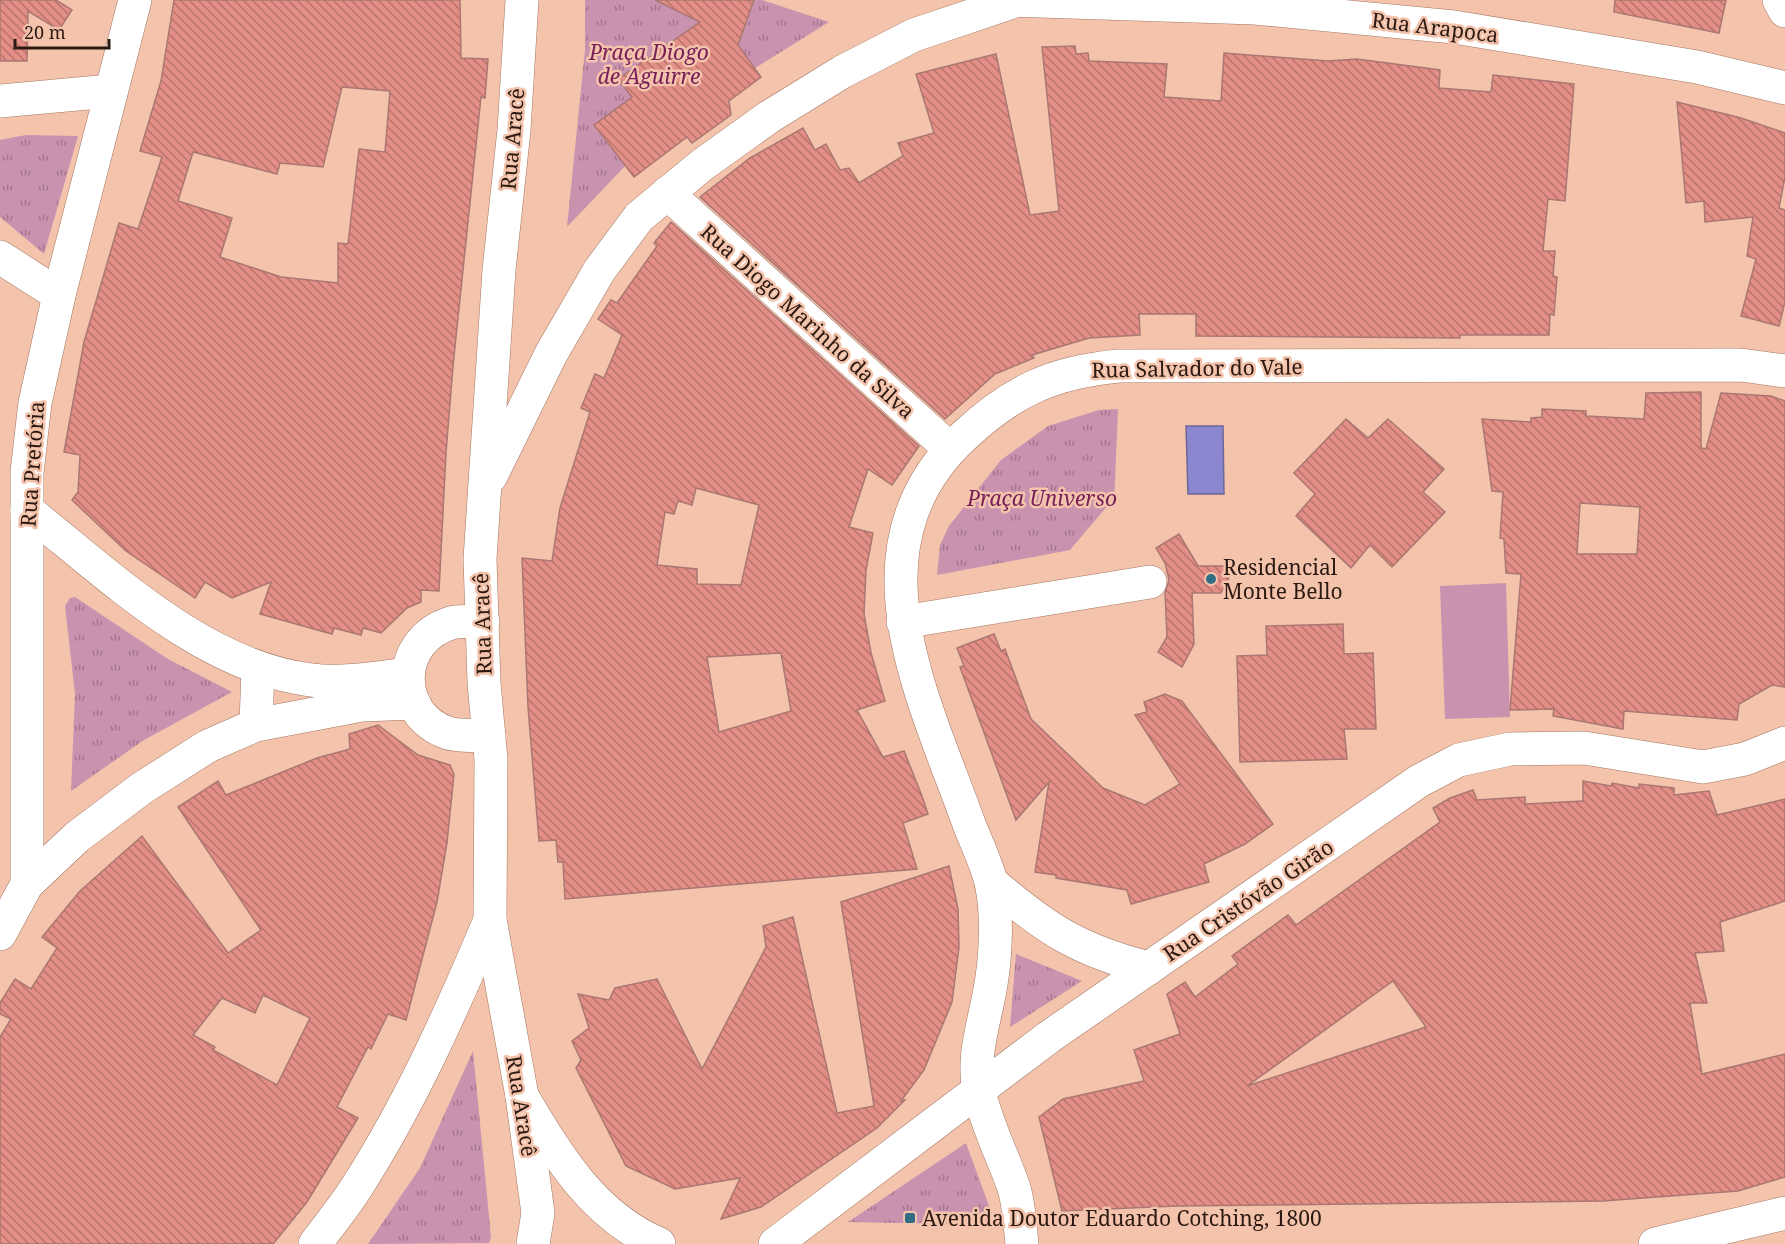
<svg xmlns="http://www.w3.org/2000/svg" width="1785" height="1244" font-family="'Noto Serif',serif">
	<defs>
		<pattern id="park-tufts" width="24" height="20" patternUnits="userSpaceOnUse" patternTransform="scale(1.5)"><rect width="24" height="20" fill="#c993b0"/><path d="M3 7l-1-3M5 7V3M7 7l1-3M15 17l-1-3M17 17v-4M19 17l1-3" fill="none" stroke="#a3778e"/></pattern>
		<pattern id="building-back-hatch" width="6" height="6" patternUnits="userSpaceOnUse" patternTransform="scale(1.5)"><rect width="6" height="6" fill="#e38e86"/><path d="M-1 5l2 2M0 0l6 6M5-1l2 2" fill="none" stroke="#b8736c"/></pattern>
	</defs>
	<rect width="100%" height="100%" fill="#f4c3ac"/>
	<polygon fill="#c993b0" points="1506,583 1510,717 1445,719 1440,586"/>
	<g fill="url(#park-tufts)">
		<polygon points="585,0 762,0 829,22 752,70 627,164 567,227 585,50"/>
		<polygon points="26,135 78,136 44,254 0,217 0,140"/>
		<polygon points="1118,409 1114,506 1109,504 1070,550 937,575 940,545 949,526 1001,460 1048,426 1099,410"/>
		<polygon points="75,597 168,659 232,692 144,740 71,791 75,694 65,606 70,598"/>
		<polygon points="1016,954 1082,981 1010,1027"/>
		<polygon points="473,1051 491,1237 489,1243 368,1244 420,1168"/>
		<polygon points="966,1143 996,1225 848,1222"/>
	</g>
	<polygon fill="#8b87ce" stroke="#6e6696" stroke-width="1.5" points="1186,426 1223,426 1224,494 1188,494"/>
	<g fill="url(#building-back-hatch)" stroke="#aa7772" stroke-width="1.5" fill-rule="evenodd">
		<polygon points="0,0 56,0 72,10 59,30 28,11 27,61 0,61"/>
		<path d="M 174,0 L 460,0 L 461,58 L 488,59 L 485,98 L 481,97 L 453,366 L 446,453 L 439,591 L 421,590 L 421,602 L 407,608 L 381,633 L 363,628 L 361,635 L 334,628 L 332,634 L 260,614 L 271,582 L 232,598 L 205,582 L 195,598 L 126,551 L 72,500 L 78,492 L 80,455 L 64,452 L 84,342 L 119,223 L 138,229 L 162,157 L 140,151 L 161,81 ZM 342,87 L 390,91 L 385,152 L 359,149 L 348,244 L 338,243 L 338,283 L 281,277 L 220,257 L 232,218 L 178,201 L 193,152 L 277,174 L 280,163 L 323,167 Z"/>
		<polygon points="655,0 754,0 738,45 761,77 729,101 731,115 692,143 687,137 634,177 594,125 632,97 618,79 700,22"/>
		<polygon points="1615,0 1726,0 1719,33 1614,12"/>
		<polygon points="1075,46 1076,54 1088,53 1089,61 1167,64 1164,97 1221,101 1224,53 1328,61 1357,59 1440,70 1439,88 1491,92 1493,75 1574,84 1565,201 1548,199 1543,251 1555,251 1553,276 1557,277 1554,315 1550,314 1549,335 1460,335 1460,338 1196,336 1196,314 1139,314 1140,335 1089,338 1032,355 1034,358 995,374 945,419 700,197 750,158 803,128 815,150 826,144 840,170 849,168 859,183 903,156 898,143 934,133 916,74 996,54 1030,215 1059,211 1042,47"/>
		<polygon points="1677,102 1741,118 1785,133 1785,177 1779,208 1785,210 1785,302 1779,326 1741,316 1756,259 1747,256 1753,217 1705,222 1704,201 1686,203"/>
		<path d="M 671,222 L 919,446 L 892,485 L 868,469 L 849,527 L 873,533 L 866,570 L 864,614 L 871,653 L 885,701 L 857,710 L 883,757 L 904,751 L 922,796 L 928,814 L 903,823 L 917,869 L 565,899 L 563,862 L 558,862 L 556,840 L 539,841 L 528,707 L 522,558 L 552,561 L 560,508 L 590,412 L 581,408 L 595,374 L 604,378 L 622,335 L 598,319 L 611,300 L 617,303 L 657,246 L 654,243 ZM 696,488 L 759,505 L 741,585 L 697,584 L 697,569 L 657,565 L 665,512 L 674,514 L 678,501 L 692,505 ZM 781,653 L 791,711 L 719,732 L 707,657 Z"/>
		<path d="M 1701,392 L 1701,448 L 1706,449 L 1721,393 L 1771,396 L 1785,401 L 1785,687 L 1772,685 L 1739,704 L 1737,720 L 1624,711 L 1623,729 L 1553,716 L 1554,709 L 1510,710 L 1521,574 L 1506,573 L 1504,539 L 1500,538 L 1503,492 L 1492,491 L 1482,419 L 1531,422 L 1531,418 L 1542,417 L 1542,409 L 1586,411 L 1586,416 L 1644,419 L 1646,393 ZM 1580,503 L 1640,507 L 1637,554 L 1577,554 Z"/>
		<polygon points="1346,419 1368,438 1388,419 1444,469 1423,492 1445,512 1392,567 1370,545 1351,568 1296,516 1315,494 1294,473"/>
		<polygon points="1179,534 1198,566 1235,566 1221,593 1192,593 1194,644 1182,667 1158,652 1167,637 1165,592 1169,580 1165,563 1156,548"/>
		<polygon points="1343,624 1344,654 1373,653 1376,729 1344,729 1347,759 1240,762 1237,656 1267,655 1266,626"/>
		<polygon points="994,634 1001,651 1005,649 1031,719 1103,788 1145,805 1180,784 1135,715 1147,712 1144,702 1165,694 1182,701 1273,824 1245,844 1204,864 1209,882 1131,904 1127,890 1056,878 1056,875 1035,872 1049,782 1016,820 960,667 964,666 957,648"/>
		<path d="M 378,725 L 418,755 L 450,765 L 454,774 L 447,843 L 437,902 L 406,1020 L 388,1014 L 371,1049 L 368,1047 L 337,1107 L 358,1118 L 307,1202 L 273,1244 L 0,1244 L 0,1037 L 11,1019 L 0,1014 L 0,1003 L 15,979 L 31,989 L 57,948 L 42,937 L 80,891 L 142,836 L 228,953 L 261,930 L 178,807 L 218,781 L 226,795 L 317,758 L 350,749 L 349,734 ZM 263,995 L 310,1018 L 277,1085 L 213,1050 L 215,1047 L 193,1035 L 222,998 L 255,1013 Z"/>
		<path d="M 1583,781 L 1611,786 L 1612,783 L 1639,788 L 1639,784 L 1674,788 L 1674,795 L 1709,791 L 1717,815 L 1785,799 L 1785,901 L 1720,922 L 1724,951 L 1695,953 L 1707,1003 L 1690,1003 L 1702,1074 L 1785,1054 L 1785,1177 L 1738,1191 L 1603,1201 L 1177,1206 L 1062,1211 L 1039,1117 L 1063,1099 L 1144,1081 L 1134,1050 L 1180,1034 L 1167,994 L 1185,982 L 1195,997 L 1238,964 L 1232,956 L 1288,915 L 1296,925 L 1440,822 L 1433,808 L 1450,798 L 1473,790 L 1477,800 L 1525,797 L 1525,804 L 1583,801 ZM 1393,981 L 1426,1027 L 1247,1086 Z"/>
		<polygon points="949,866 958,909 959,947 952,1002 924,1070 901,1101 905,1100 877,1128 761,1207 721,1219 740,1178 675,1189 626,1166 576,1068 581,1060 572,1041 589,1028 578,994 609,1000 615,988 657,979 702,1069 766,947 763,926 793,917 837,1113 874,1106 841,902"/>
	</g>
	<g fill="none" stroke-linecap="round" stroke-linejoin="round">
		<g stroke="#a37661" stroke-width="34">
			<g id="minor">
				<polyline points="522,0 514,130 499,270 480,559 484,683 491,760 490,920 522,1096 538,1213 533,1244"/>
				<polyline points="1009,0 1255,8 1454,27 1697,67 1785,88"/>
				<polyline points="1779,0 1785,11"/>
				<polyline points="0,101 110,91"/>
				<polyline points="667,193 950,449"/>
				<polyline points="0,257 59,295"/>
				<polyline points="491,476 551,354 599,271 639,217 702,165 769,117 842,72 914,35 1015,1"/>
				<path d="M 27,510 C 109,575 203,667 311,680 C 342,684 376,678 407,674"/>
				<path d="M 483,622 C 473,622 460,620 451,623 C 395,640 394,715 448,733 C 461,737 476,735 489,735"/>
				<polyline points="903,622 1150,582"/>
				<polyline points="256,725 258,668"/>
				<path d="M 991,882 C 1045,928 1079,951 1149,968"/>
				<polyline points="27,884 77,837 142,788 208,746 256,725 362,705 414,703"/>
				<polyline points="0,934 27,884 27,472 35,403 59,295 135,0"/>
				<path d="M 315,1244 C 329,1225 345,1206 358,1185 C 411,1102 452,1010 490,920"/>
				<polyline points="775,1244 1049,1037 1419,781 1459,760 1510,749 1584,748 1703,767 1745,759 1785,743"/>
				<path d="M 1022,1244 C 1020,1226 1019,1205 1014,1188 C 1003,1156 986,1124 979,1091 C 972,1057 984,1023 990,990 C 996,957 998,914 991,882 C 986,862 976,842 969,824 C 924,698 844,547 964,436 C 1012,391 1053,372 1119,366 L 1741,365 L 1785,371"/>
			</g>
		</g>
		<g stroke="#a37661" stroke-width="34">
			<g id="major">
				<path d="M 522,1096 C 557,1155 593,1216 659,1244"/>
				<polyline points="1655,1244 1785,1213"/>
			</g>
		</g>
		<use href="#minor" stroke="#fff" stroke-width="33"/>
		<use href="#major" stroke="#fff" stroke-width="33"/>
	</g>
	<g fill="#306d84" stroke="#f4c3ac" stroke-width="2">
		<circle cx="1211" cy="579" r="6"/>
		<rect x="904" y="1212" width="12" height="12" rx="3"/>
	</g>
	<g text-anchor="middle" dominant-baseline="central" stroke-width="5" stroke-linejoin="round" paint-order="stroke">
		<g font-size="21" fill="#2c1a12" stroke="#f4c3ac">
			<text transform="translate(1435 27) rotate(7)">Rua Arapoca</text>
			<text transform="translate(512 139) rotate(-85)">Rua Aracê</text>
			<text transform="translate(808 321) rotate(42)">Rua Diogo Marinho da Silva</text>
			<text transform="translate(1197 368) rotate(-1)">Rua Salvador do Vale</text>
			<text transform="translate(32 464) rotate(-86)">Rua Pretória</text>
			<text transform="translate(482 624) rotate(-92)">Rua Aracê</text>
			<text transform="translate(1248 900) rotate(-34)">Rua Cristóvão Girão</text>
			<text transform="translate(522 1106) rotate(81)">Rua Aracê</text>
		</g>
		<g font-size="21" font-style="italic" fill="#782058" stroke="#f4c3ac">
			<text x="649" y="52">Praça Diogo<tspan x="649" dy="24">de Aguirre</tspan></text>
			<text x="1042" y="498">Praça Universo</text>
		</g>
		<g font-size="21" fill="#2c1a12" stroke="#f4c3ac" text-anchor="start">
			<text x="1223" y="567">Residencial<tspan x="1223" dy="24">Monte Bello</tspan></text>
			<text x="922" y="1218">Avenida Doutor Eduardo Cotching, 1800</text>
		</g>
	</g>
	<path d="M15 39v9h94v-9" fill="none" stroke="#2c1a12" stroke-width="3"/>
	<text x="24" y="39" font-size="18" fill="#2c1a12" stroke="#f4c3ac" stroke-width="4.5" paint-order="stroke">20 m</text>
</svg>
